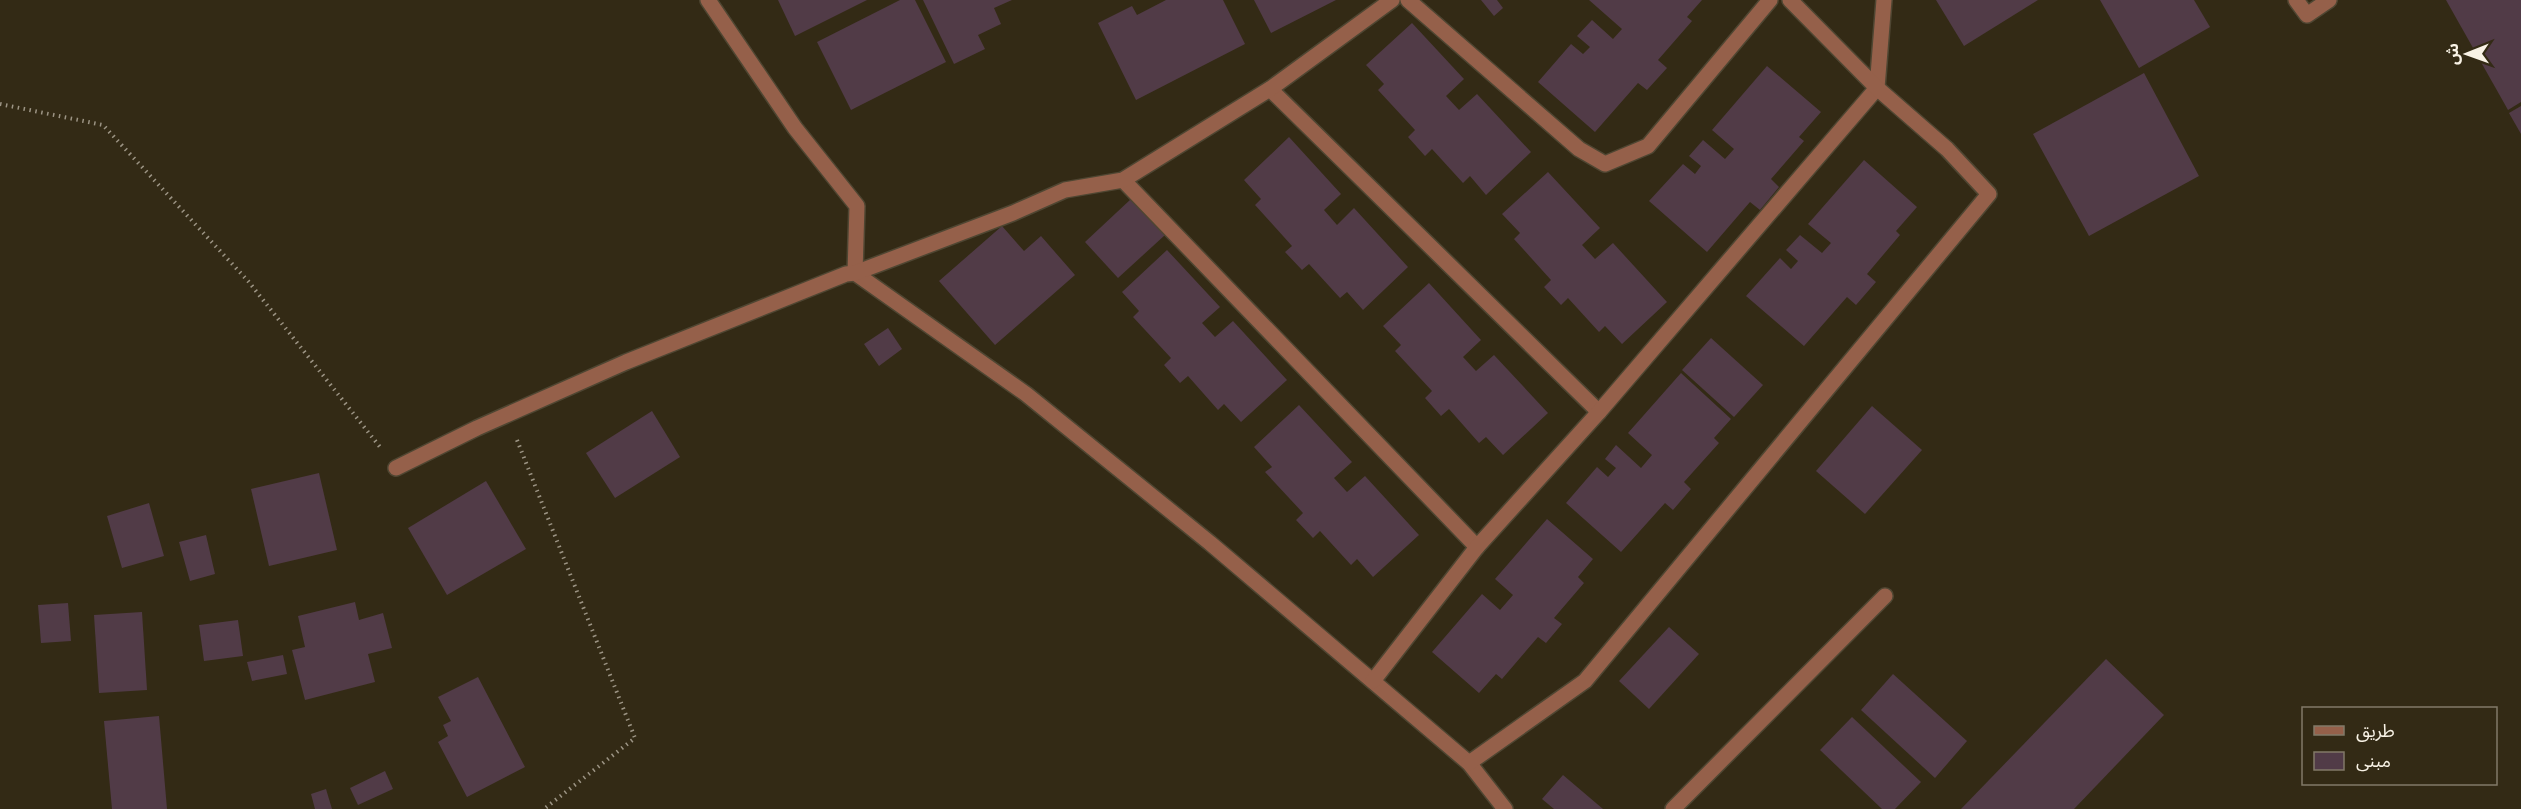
<svg xmlns="http://www.w3.org/2000/svg" width="2521" height="809" font-family="Barlow,'Noto Sans Arabic',sans-serif">
	<rect width="100%" height="100%" fill="#332a15"/>
	<g fill="#513b47">
		<polygon points="778,0 867,0 795,36"/>
		<polygon points="900,0 915,0 946,62 851,110 817,42"/>
		<polygon points="923,0 1012,0 994,8 1001,24 978,35 985,49 954,64"/>
		<polygon points="1166,0 1223,0 1245,44 1136,100 1098,23 1132,6 1137,15"/>
		<polygon points="1254,0 1336,0 1271,33"/>
		<polygon points="1481,0 1497,0 1503,8 1494,16"/>
		<polygon points="1589,0 1702,0 1687,17 1692,21 1658,60 1667,68 1647,90 1638,83 1595,132 1538,82 1571,44 1583,54 1590,47 1577,36 1592,20 1613,39 1622,29"/>
		<polygon points="1936,0 2038,0 1964,46"/>
		<polygon points="2100,0 2194,0 2210,27 2139,68"/>
		<polygon points="2446,0 2521,0 2521,102 2508,110"/>
		<polygon points="1412,23 1464,79 1446,96 1459,110 1477,94 1531,152 1486,195 1470,176 1463,183 1432,149 1425,156 1408,137 1415,130 1378,90 1384,84 1366,65"/>
		<polygon points="1767,66 1821,112 1799,137 1804,141 1771,179 1779,187 1760,210 1750,202 1707,252 1649,201 1683,164 1695,174 1701,166 1689,156 1703,140 1725,159 1734,149 1712,130"/>
		<polygon points="2144,73 2199,176 2089,236 2033,134"/>
		<polygon points="2521,106 2521,134 2509,113"/>
		<polygon points="1289,137 1341,194 1324,210 1337,225 1354,208 1408,267 1363,310 1347,292 1340,298 1309,264 1302,270 1285,252 1292,246 1255,205 1261,199 1244,180"/>
		<polygon points="1864,160 1917,207 1896,231 1900,235 1867,274 1876,282 1856,305 1847,297 1804,346 1746,296 1780,258 1791,269 1798,261 1786,250 1800,235 1822,253 1831,243 1808,224"/>
		<polygon points="1548,172 1600,228 1582,245 1595,259 1613,243 1667,302 1622,344 1605,326 1599,332 1568,298 1561,305 1544,287 1551,280 1514,239 1520,233 1502,214"/>
		<polygon points="1131,199 1165,235 1118,278 1085,242"/>
		<polygon points="1002,226 1024,251 1041,236 1075,275 995,345 939,281"/>
		<polygon points="1167,250 1220,307 1202,323 1215,337 1233,321 1287,380 1241,422 1224,404 1218,410 1188,376 1180,383 1164,365 1171,358 1133,317 1139,311 1122,292"/>
		<polygon points="1429,283 1481,340 1463,357 1476,371 1494,355 1548,413 1503,455 1486,437 1479,443 1449,409 1441,416 1425,398 1432,391 1395,351 1401,345 1383,326"/>
		<polygon points="888,328 902,349 879,366 864,344"/>
		<polygon points="1711,338 1763,385 1734,417 1682,370"/>
		<polygon points="1681,373 1731,419 1714,438 1719,443 1684,482 1691,489 1673,510 1665,503 1621,552 1566,503 1597,467 1608,477 1616,468 1605,459 1616,445 1641,468 1652,455 1628,433"/>
		<polygon points="1299,405 1352,462 1334,478 1347,492 1365,476 1419,535 1373,577 1357,559 1351,565 1320,531 1313,538 1296,520 1303,513 1265,472 1272,467 1254,447"/>
		<polygon points="1872,406 1922,450 1865,514 1816,471"/>
		<polygon points="652,411 680,457 615,498 586,453"/>
		<polygon points="319,473 337,550 269,566 251,489"/>
		<polygon points="486,481 526,549 447,595 408,528"/>
		<polygon points="149,503 164,556 122,568 107,516"/>
		<polygon points="1547,519 1593,559 1578,577 1584,583 1554,618 1562,624 1546,643 1538,637 1502,679 1496,674 1479,693 1432,652 1482,594 1500,610 1513,595 1495,579"/>
		<polygon points="206,535 215,574 190,581 179,542"/>
		<polygon points="355,602 359,620 383,613 392,648 368,654 375,682 305,700 292,650 305,647 298,616"/>
		<polygon points="68,603 71,641 41,643 38,605"/>
		<polygon points="142,612 147,690 99,693 94,615"/>
		<polygon points="238,620 243,656 204,661 199,625"/>
		<polygon points="1669,627 1699,654 1649,709 1619,681"/>
		<polygon points="283,655 287,674 252,681 247,662"/>
		<polygon points="2106,659 2164,715 2074,809 1961,809"/>
		<polygon points="1893,674 1967,741 1935,778 1861,710"/>
		<polygon points="478,677 525,767 467,797 438,742 448,736 443,725 451,721 438,697"/>
		<polygon points="159,716 167,809 112,809 104,721"/>
		<polygon points="1852,717 1921,782 1895,809 1882,809 1820,750"/>
		<polygon points="385,771 393,789 358,805 350,788"/>
		<polygon points="1563,775 1603,809 1554,809 1542,799"/>
		<polygon points="326,789 332,809 315,809 311,794"/>
	</g>
	<g fill="none" stroke-linecap="round" stroke-linejoin="round">
		<g stroke="#4f4632" stroke-width="18">
			<g id="street">
				<polyline points="708,0 795,128 857,206 855,273"/>
				<polyline points="1408,0 1579,149 1605,164 1648,146 1770,0"/>
				<polyline points="2296,0 2307,15 2329,0"/>
				<polyline points="1270,89 1599,412"/>
				<polyline points="1123,180 1477,547"/>
				<polyline points="855,273 1026,394 1210,543 1469,763 1505,809"/>
				<polyline points="396,468 477,428 626,362 846,274 855,273 1013,213 1065,190 1123,180 1270,89 1392,0"/>
				<polyline points="1373,681 1477,547 1599,412 1877,88 1884,0"/>
				<polyline points="1469,763 1585,681 1989,194 1947,149 1877,88 1790,0"/>
				<polyline points="1673,809 1885,596"/>
			</g>
		</g>
		<g stroke="#9c9484" stroke-width="4" stroke-dasharray="1.5 4.5" stroke-linecap="butt">
			<polyline points="0,104 103,125 248,281 380,447"/>
			<polyline points="517,440 635,738 544,809"/>
		</g>
		<use href="#street" stroke="#95604a" stroke-width="15"/>
	</g>
	<rect x="2302" y="707" width="195" height="78" fill="#332a15" stroke="#827a68" stroke-width="1.5"/>
	<rect x="2314" y="726" width="30" height="9" fill="#95604a" stroke="#827a68" stroke-width="1.5"/>
	<text x="2356" y="737" font-size="18" fill="#f8f2e5">طريق</text>
	<rect x="2314" y="752" width="30" height="18" fill="#513b47" stroke="#827a68" stroke-width="1.5"/>
	<text x="2356" y="767" font-size="18" fill="#f8f2e5">مبنى</text>
	<g transform="translate(2467 54) rotate(269)" stroke="#332a15" stroke-width="4.5" paint-order="stroke">
	<path d="M0-4.5L10 22L0 15L-10 22Z" fill="#f8f2e5"/>
	<text y="-9" font-size="16" font-weight="bold" text-anchor="middle" fill="#f8f2e5">ش</text>
	</g>
</svg>
